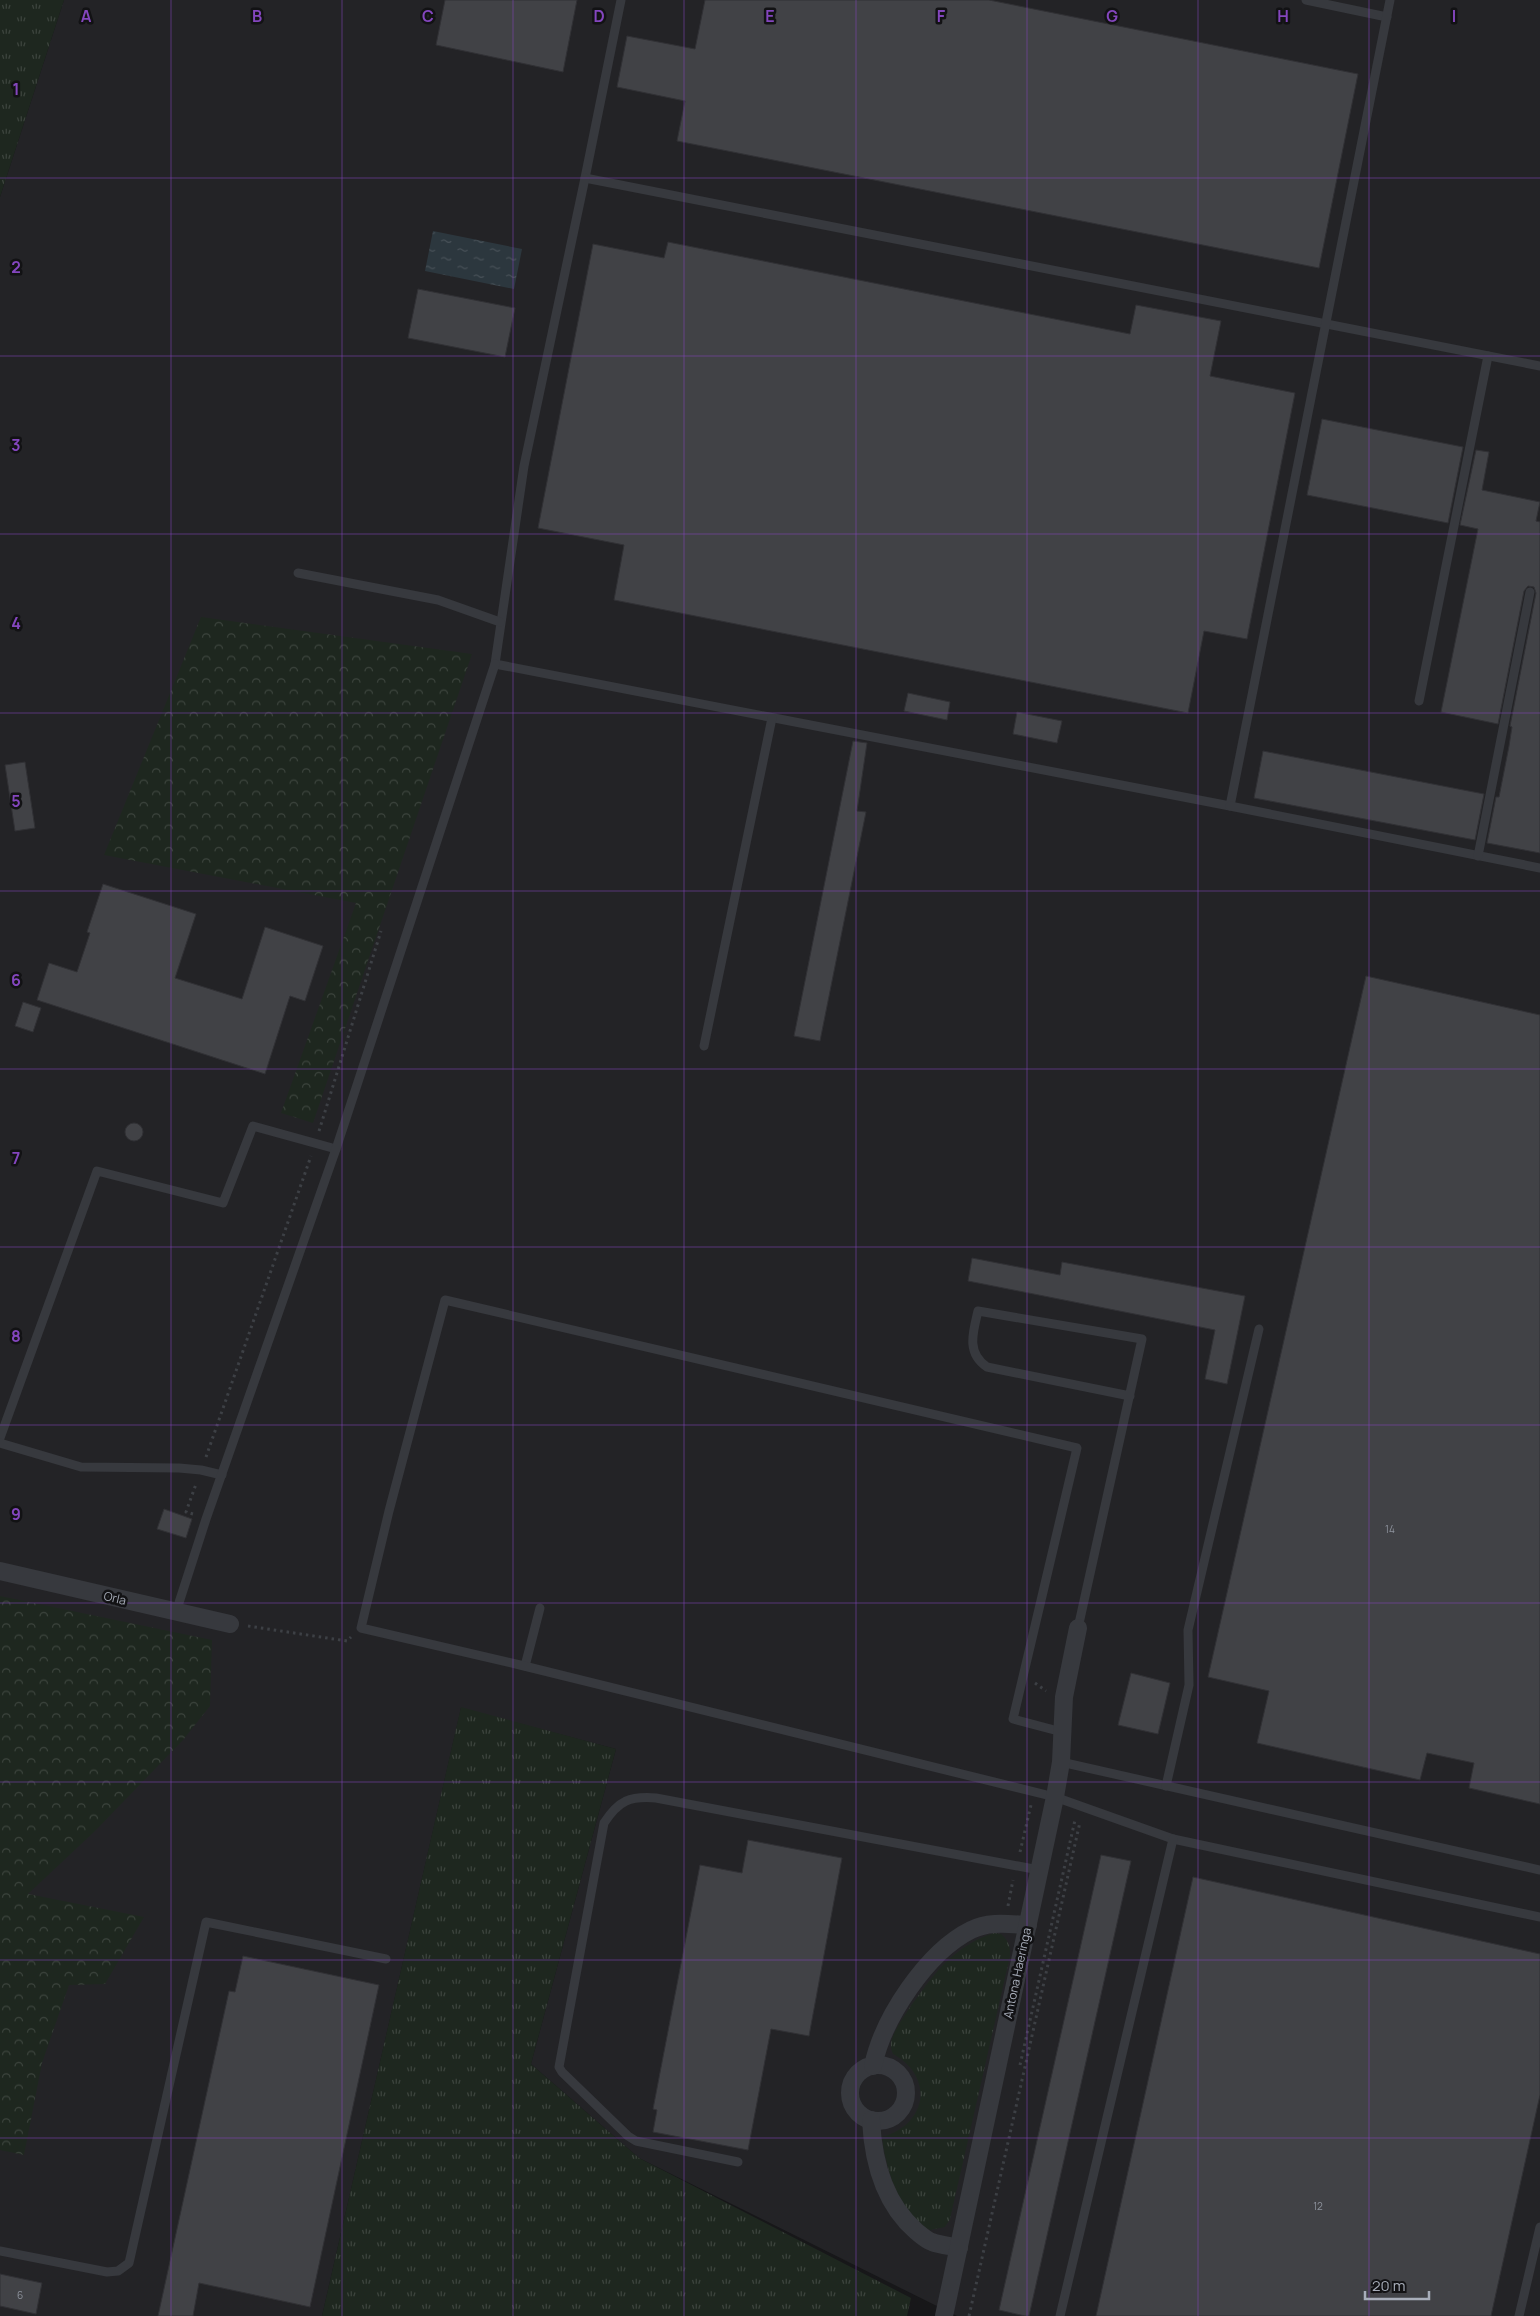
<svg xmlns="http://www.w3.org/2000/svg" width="1540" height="2316" font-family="Manrope,sans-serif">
	<defs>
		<pattern id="grass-tufts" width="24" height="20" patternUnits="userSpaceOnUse" patternTransform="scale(1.25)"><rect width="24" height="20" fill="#1e271f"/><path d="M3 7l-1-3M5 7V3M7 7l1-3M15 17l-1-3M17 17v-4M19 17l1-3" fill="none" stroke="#3c443d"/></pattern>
		<pattern id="forest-crowns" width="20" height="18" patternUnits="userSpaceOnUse" patternTransform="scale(1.25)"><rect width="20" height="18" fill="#1e271f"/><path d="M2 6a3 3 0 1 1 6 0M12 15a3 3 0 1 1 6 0" fill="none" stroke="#3c443d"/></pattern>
		<pattern id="water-ripples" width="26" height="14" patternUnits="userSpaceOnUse" patternTransform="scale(1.25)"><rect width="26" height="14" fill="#2c373e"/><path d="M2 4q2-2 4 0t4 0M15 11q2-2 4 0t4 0" fill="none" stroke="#485158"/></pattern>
	</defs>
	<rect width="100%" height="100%" fill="#171719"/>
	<polygon fill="#232326" points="64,0 1540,0 1540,2316 957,2316 639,2158 531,2064 616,1749 461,1708 322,2316 0,2316 0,197"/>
	<g fill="url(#grass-tufts)">
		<polygon points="0,0 64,0 0,197"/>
		<polygon points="461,1707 616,1749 531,2064 639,2158 911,2298 907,2316 322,2316"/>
		<path d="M 994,1933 L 1001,1934 C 1008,1940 1011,1947 1010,1956 L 950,2219 L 945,2227 L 930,2230 C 900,2218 885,2166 882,2137 C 927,2125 935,2077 893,2054 C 891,2049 890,2044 892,2039 C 896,2024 933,1974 945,1963 C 959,1950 976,1938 994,1933 Z"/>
	</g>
	<g fill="url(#forest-crowns)">
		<polygon points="201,617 472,654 313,1123 281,1113 356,903 104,855"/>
		<polygon points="0,1596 212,1640 210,1706 183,1740 95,1831 28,1894 144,1917 105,1984 69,1985 42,2063 24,2155 0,2150"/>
	</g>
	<polygon fill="url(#water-ripples)" points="433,231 522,249 514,289 425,271"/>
	<g fill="#414246" stroke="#313135">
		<polygon points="445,0 577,0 563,72 436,45"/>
		<polygon points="705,0 989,0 1358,74 1319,268 677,141 685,101 617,87 627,36 695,49"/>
		<polygon points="668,242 1130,334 1136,305 1221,321 1210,376 1295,393 1247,639 1204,631 1188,713 614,600 624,545 538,528 593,244 664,258"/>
		<polygon points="418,289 515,308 505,357 408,338"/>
		<polygon points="1322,419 1463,447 1448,523 1307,495"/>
		<polygon points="1476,450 1489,452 1482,490 1540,502 1536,521 1540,522 1540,853 1487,843 1496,797 1499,797 1509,746 1512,727 1510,726 1536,593 1534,587 1528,586 1524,591 1498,724 1441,712 1478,529 1460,525"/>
		<polygon points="908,693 950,702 947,720 904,711"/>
		<polygon points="1017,712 1062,721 1057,743 1013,734"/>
		<polygon points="853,741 867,743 857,811 866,812 820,1041 794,1036"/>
		<polygon points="1263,751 1484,794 1475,840 1254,798"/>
		<polygon points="25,762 35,828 15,831 5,765"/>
		<polygon points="103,884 196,914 175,978 242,999 265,927 323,946 305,1001 290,996 265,1074 37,1000 49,963 77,972 90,933 87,932"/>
		<polygon points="1366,976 1540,1015 1540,1804 1469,1788 1474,1763 1427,1753 1420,1780 1257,1743 1269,1691 1208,1677"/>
		<polygon points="23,1002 41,1008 33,1032 15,1026"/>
		<circle cx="134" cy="1132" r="9"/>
		<polygon points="972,1258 1060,1275 1062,1262 1245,1296 1227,1384 1205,1379 1215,1330 968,1281"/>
		<polygon points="164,1509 192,1519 186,1538 157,1529"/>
		<polygon points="1131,1673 1170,1683 1158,1734 1118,1725"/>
		<polygon points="748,1840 842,1858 809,2036 771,2029 748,2150 653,2132 657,2110 653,2109 700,1865 742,1873"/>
		<polygon points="1101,1855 1131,1861 1029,2316 1025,2316 999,2310"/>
		<polygon points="1193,1877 1540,1954 1540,2095 1491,2316 1096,2316"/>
		<polygon points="243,1956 379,1985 310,2307 199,2283 193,2316 158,2316 229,1991 235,1992"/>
		<polygon points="0,2274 42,2283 36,2314 0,2306"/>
	</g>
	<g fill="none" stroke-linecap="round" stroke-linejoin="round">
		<g stroke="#3d4045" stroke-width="3" stroke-dasharray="2.5 4" stroke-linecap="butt">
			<polyline points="319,1131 381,931"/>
			<polyline points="206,1457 311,1156"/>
			<polyline points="193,1514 186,1512 196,1484"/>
			<polyline points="248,1626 347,1641 351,1637"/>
			<polyline points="1035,1683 1046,1691"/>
			<polyline points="1020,1852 1031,1805"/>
			<polyline points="1008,1906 1013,1880"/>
			<polyline points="1020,2065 1075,1820"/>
			<polyline points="969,2316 1080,1822"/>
		</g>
		<g stroke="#37393e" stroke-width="9">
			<polyline points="621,0 585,178 1540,366"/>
			<polyline points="1306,0 1387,17"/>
			<polyline points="585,178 524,466 495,664 1230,806 1390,0"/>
			<polyline points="298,573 438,600 500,622"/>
			<polyline points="1419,701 1488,356"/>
			<polyline points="1230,806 1540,868"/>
			<polyline points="1478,856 1530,592"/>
			<polyline points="704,1046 772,718"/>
			<polyline points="0,1438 97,1171 223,1203 253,1126 336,1149"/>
			<polyline points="0,1443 81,1467 179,1468 201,1470 222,1475"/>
			<polyline points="176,1612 206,1519 336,1149 495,664"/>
			<path d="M 1078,1628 L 1142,1339 L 978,1311 C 973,1332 966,1353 987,1367 L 1130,1396"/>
			<polyline points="525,1666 540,1608"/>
			<polyline points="1062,1732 1013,1719 1077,1448 445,1300 389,1511 361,1628 520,1665 1055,1797 1173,1839 1540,1917"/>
			<polyline points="1061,1762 1540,1870"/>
			<polyline points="1166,1786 1189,1685 1188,1630 1259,1329"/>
			<path d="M 738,2162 L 636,2141 L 628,2136 L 562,2072 L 559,2067 L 604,1823 C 619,1800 630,1796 656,1798 L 1039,1870"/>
			<polyline points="0,2251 107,2272 118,2271 129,2263 206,1922 386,1959"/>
			<polyline points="1060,2316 1173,1839"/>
			<polyline points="1519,2316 1540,2227"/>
		</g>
		<g stroke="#37393e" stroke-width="18">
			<polyline points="0,1571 230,1624"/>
			<circle cx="878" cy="2093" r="28"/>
			<path d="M 873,2066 C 883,2018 927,1952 971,1930 C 989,1921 1008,1924 1028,1925"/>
			<path d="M 871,2120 C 873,2161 884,2203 916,2231 C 921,2235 926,2240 932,2242 C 940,2245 950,2246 959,2248"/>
			<polyline points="944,2316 1055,1797 1061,1762 1064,1697 1078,1628"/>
		</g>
	</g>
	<path fill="none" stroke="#8446be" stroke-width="1" stroke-opacity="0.55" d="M 171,0 L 171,2316M 342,0 L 342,2316M 513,0 L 513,2316M 684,0 L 684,2316M 856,0 L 856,2316M 1027,0 L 1027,2316M 1198,0 L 1198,2316M 1369,0 L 1369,2316M 0,178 L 1540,178M 0,356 L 1540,356M 0,534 L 1540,534M 0,713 L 1540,713M 0,891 L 1540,891M 0,1069 L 1540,1069M 0,1247 L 1540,1247M 0,1425 L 1540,1425M 0,1603 L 1540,1603M 0,1782 L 1540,1782M 0,1960 L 1540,1960M 0,2138 L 1540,2138"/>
	<g text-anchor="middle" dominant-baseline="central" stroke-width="5" stroke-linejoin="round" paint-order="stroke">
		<g font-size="10" fill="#8e939d">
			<text x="1390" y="1529">14</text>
			<text x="1318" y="2206">12</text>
			<text x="20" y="2295">6</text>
		</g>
		<g font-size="12" fill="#a8aeba" stroke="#121214">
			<text transform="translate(115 1598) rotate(13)">Orla</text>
			<text transform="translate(1017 1973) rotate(-78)">Antona Haeringa</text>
		</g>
	</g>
	<g font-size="16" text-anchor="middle" font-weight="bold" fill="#8446be" stroke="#121214" stroke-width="5" stroke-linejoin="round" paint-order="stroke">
		<text x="86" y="22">A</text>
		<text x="257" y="22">B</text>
		<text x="428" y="22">C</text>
		<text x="599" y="22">D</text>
		<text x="770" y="22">E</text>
		<text x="941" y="22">F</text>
		<text x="1112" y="22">G</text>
		<text x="1283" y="22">H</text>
		<text x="1454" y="22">I</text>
		<text x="16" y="95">1</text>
		<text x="16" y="273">2</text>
		<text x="16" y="451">3</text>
		<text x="16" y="629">4</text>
		<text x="16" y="807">5</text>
		<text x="16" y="986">6</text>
		<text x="16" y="1164">7</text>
		<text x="16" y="1342">8</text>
		<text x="16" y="1520">9</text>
	</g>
	<path d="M1365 2291v8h64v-8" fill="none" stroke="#a8aeba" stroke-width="2.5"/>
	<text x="1372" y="2291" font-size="15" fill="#a8aeba" stroke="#121214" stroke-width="4" paint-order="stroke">20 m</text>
</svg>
